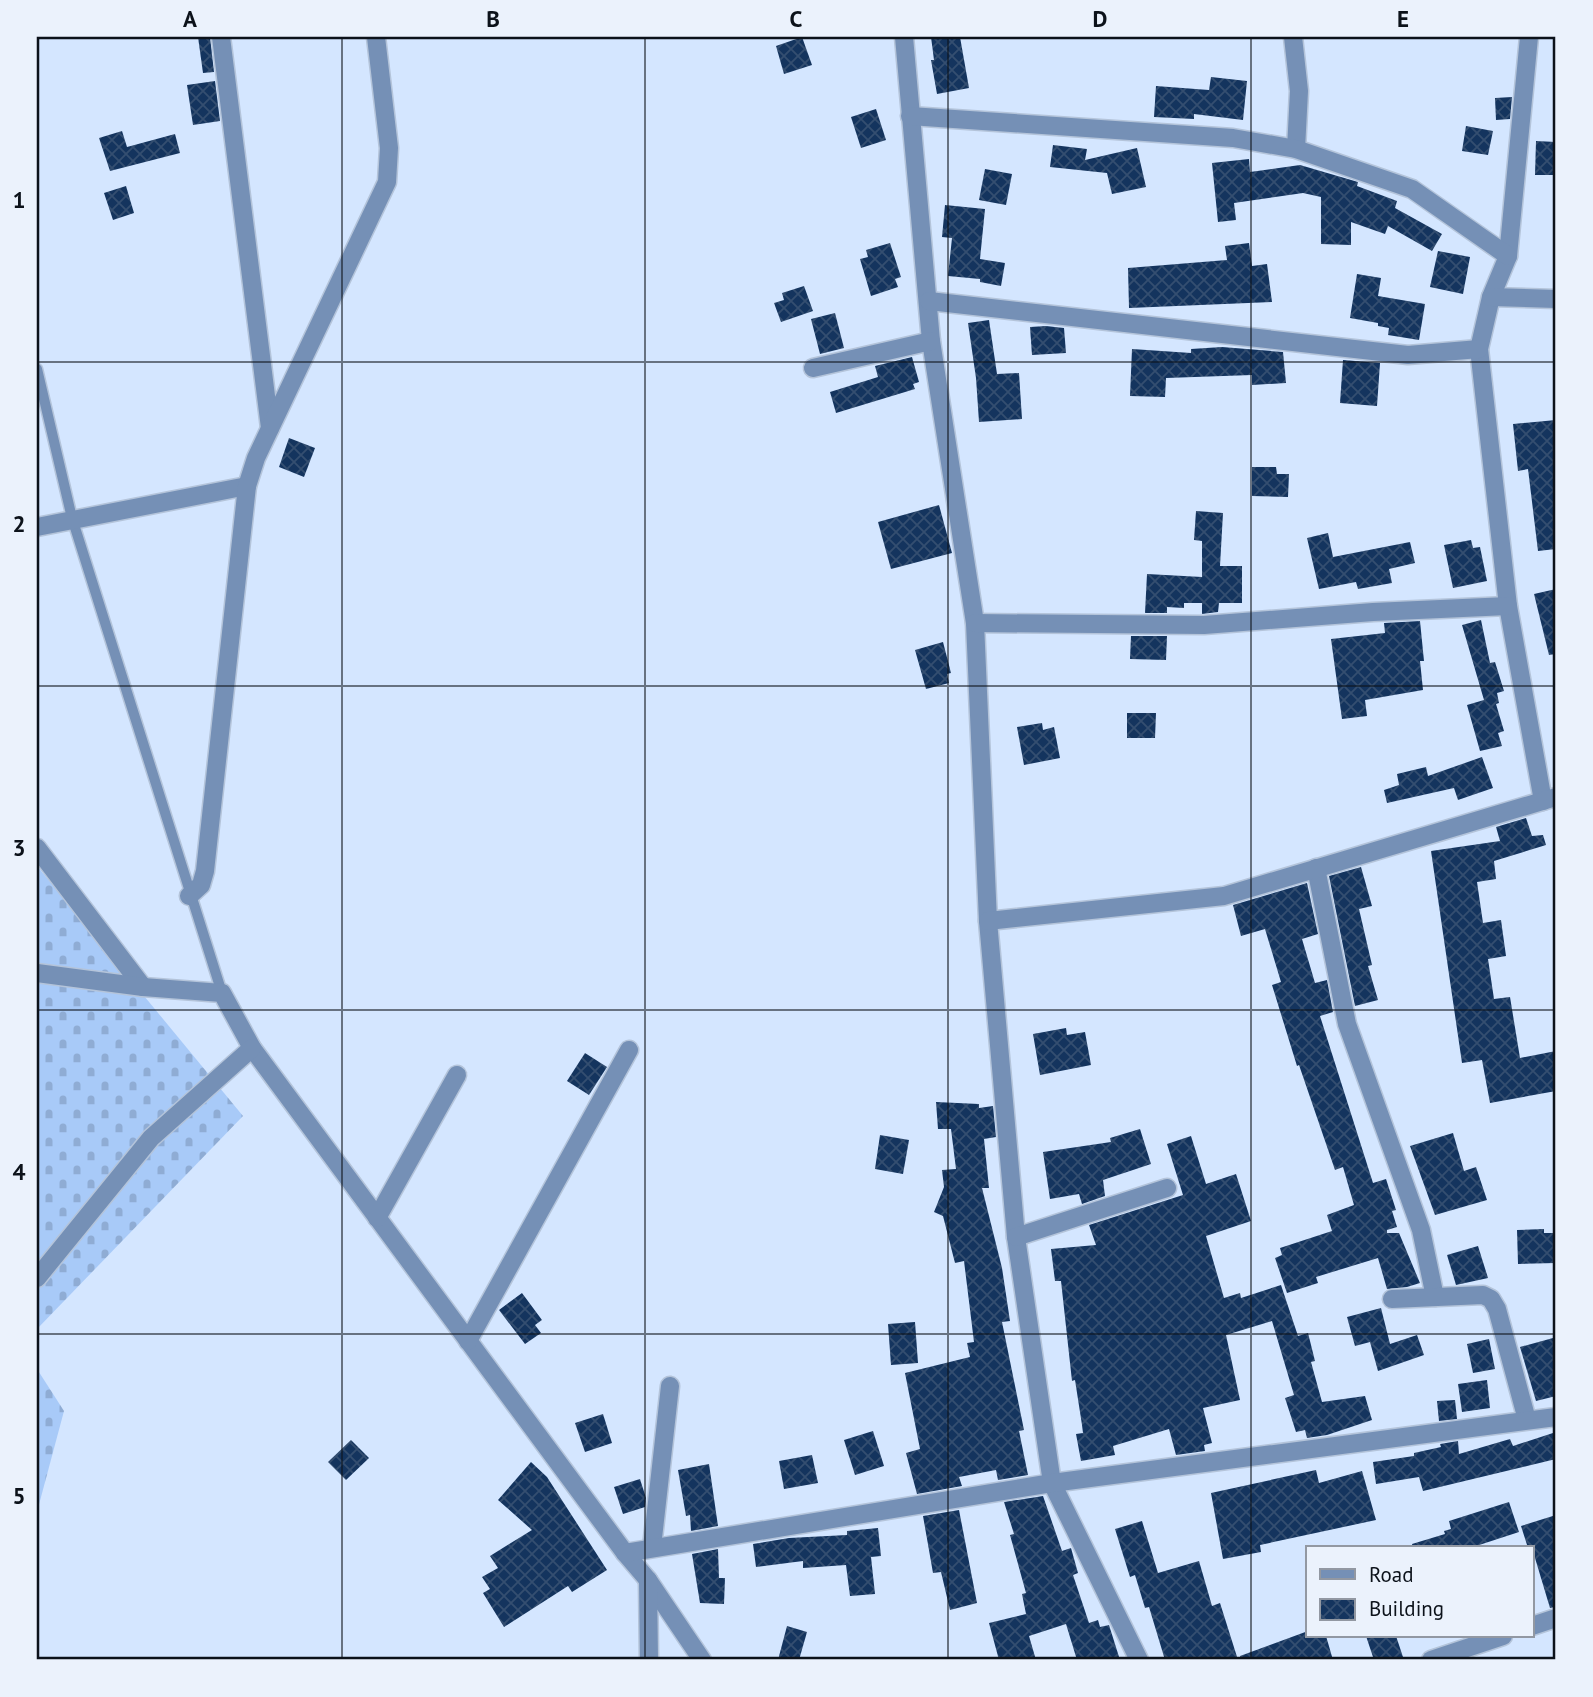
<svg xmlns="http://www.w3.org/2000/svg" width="1593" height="1697" font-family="'PT Sans',sans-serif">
	<defs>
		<pattern id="cemetery-stones" width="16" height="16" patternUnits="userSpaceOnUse" patternTransform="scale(1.75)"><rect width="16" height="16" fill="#a8caf8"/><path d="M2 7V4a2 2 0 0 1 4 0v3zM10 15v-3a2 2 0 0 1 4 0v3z" fill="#8facd4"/></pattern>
		<pattern id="building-cross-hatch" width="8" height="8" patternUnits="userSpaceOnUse" patternTransform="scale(1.75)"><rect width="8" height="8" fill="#14345e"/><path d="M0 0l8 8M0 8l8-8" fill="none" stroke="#344e70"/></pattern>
	</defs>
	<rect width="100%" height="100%" fill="#d4e6ff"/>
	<g fill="url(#cemetery-stones)">
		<polygon points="37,866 243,1116 37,1329"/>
		<polygon points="37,1369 64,1411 37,1512"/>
	</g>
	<g fill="url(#building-cross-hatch)">
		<polygon points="198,37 210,37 214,72 203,73"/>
		<polygon points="802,37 812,65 784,74 776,46"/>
		<polygon points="931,37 960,37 969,88 937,94 931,60 934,60"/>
		<polygon points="1211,77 1247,81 1243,120 1194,114 1194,119 1154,117 1156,86 1209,90"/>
		<polygon points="215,81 220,121 193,125 187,85"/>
		<polygon points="1512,97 1510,119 1496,120 1495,98"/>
		<polygon points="876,109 886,140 861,148 851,117"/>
		<polygon points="1466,126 1493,131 1488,155 1462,151"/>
		<polygon points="122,131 127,147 175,134 180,153 110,171 99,138"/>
		<polygon points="1536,141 1556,142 1556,175 1535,175"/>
		<polygon points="1053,145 1087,149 1085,160 1137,148 1146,187 1112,194 1107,173 1050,167"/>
		<polygon points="1249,159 1250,172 1300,165 1358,182 1357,186 1397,201 1395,208 1442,234 1432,251 1388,226 1385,234 1351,222 1351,245 1321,244 1321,197 1303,193 1234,203 1236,220 1218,222 1212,163"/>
		<polygon points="985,169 1012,174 1006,205 979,200"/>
		<polygon points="126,186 134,213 113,220 104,193"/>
		<polygon points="945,205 985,209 980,259 1005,263 1001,286 980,282 980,279 948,276 952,238 942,237"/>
		<polygon points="890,243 901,277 895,279 898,287 871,296 860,259 868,257 866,250"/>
		<polygon points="1249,243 1252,266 1267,264 1272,302 1129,308 1128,268 1227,260 1225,246"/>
		<polygon points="1438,251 1470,257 1463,294 1430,287"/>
		<polygon points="1357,274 1381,278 1378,296 1425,304 1419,340 1388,335 1389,328 1378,326 1378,323 1350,318"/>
		<polygon points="804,286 813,311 781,322 774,303 784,300 782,293"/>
		<polygon points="835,313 844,348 820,354 811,319"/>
		<polygon points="989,320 997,374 1019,373 1022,419 979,422 976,378 968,323"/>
		<polygon points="1046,326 1064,328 1066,353 1032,355 1030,327"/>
		<polygon points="1222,347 1283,352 1286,383 1252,385 1252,375 1166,378 1165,397 1130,396 1132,349 1191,353 1191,349"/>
		<polygon points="912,357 919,382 913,384 915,389 836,413 830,392 878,377 875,366"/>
		<polygon points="1343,360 1380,363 1377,406 1340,403"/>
		<polygon points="1556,420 1556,549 1538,551 1528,469 1518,471 1513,424"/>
		<polygon points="289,438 315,448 304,477 279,467"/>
		<polygon points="1252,467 1276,467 1277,474 1289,474 1288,497 1252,496"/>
		<polygon points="939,505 952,553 891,569 878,522"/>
		<polygon points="1196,511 1223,513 1220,566 1242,566 1242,603 1219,603 1218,612 1202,614 1202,603 1184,603 1184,608 1167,607 1167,613 1145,613 1147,574 1202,577 1202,541 1194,540"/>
		<polygon points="1328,533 1333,557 1410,542 1415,563 1389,569 1392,583 1358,589 1356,582 1319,589 1307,538"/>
		<polygon points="1471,540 1473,548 1480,547 1487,581 1453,588 1444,545"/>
		<polygon points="1556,589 1556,654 1549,655 1534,594"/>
		<polygon points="1481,620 1490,663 1495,662 1504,691 1497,693 1499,703 1496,704 1504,731 1498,733 1502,746 1480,751 1467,705 1484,700 1462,625"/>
		<polygon points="1420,621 1424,661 1420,661 1423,690 1365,700 1367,716 1342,719 1331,639 1385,633 1384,623"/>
		<polygon points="1131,636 1167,636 1166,660 1130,659"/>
		<polygon points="943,642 951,673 947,674 949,683 926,689 915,650"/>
		<polygon points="1127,713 1156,713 1155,738 1127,738"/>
		<polygon points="1042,723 1043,730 1054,727 1060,758 1024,765 1017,727"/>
		<polygon points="1482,757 1493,788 1458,800 1454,788 1387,803 1384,790 1399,785 1397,774 1426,767 1428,776"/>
		<polygon points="1526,818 1532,836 1543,835 1546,845 1494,861 1496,879 1477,882 1483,923 1501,920 1506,956 1488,959 1494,999 1510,997 1520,1058 1556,1051 1556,1091 1490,1103 1482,1060 1462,1063 1431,851 1500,841 1496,827"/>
		<polygon points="1361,867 1372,906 1359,909 1372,965 1368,966 1378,1000 1355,1006 1329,876"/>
		<polygon points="1307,883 1318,934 1302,939 1315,983 1327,980 1333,1012 1320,1016 1373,1183 1386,1179 1396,1210 1392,1211 1397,1227 1387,1230 1387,1233 1399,1233 1420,1283 1407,1287 1387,1289 1378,1258 1316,1277 1318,1283 1287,1293 1275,1258 1282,1255 1280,1248 1332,1231 1327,1215 1354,1205 1343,1167 1335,1170 1299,1065 1297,1066 1272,985 1281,982 1265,929 1241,936 1233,905"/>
		<polygon points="1066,1028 1067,1035 1085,1032 1091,1065 1040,1075 1033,1034"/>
		<polygon points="585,1053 607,1067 589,1095 567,1081"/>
		<polygon points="936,1102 979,1104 979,1108 993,1106 996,1137 984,1139 989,1188 982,1188 1002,1268 1010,1321 1002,1322 1024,1430 1019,1431 1028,1475 998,1480 996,1470 959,1477 962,1486 917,1494 906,1453 920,1449 905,1373 970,1357 967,1343 974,1342 964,1261 955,1263 943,1216 934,1212 944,1187 942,1170 956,1169 951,1129 938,1129"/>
		<polygon points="1140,1129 1151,1164 1103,1180 1105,1196 1082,1204 1079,1194 1050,1199 1043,1152 1111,1142 1110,1138"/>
		<polygon points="1453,1133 1464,1171 1476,1167 1487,1200 1435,1215 1410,1146"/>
		<polygon points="880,1135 909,1140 903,1174 875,1169"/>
		<polygon points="1191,1136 1206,1184 1236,1174 1251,1221 1206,1236 1224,1298 1240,1293 1241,1298 1281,1285 1298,1336 1308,1333 1315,1361 1311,1362 1322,1402 1365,1396 1372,1420 1327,1435 1307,1438 1305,1430 1296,1432 1285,1398 1294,1395 1272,1321 1226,1335 1240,1400 1203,1408 1212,1443 1204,1445 1205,1451 1176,1455 1169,1429 1113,1446 1115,1455 1081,1461 1076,1434 1083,1433 1082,1425 1075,1380 1072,1381 1061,1281 1055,1281 1051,1249 1096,1245 1089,1225 1183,1195 1167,1144"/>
		<polygon points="1544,1229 1544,1233 1556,1233 1556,1263 1518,1264 1517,1230"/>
		<polygon points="1478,1246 1488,1278 1456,1285 1447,1255"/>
		<polygon points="522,1293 542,1320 535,1325 541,1333 525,1344 499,1310"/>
		<polygon points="1381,1308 1390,1344 1417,1335 1424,1355 1378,1371 1370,1342 1355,1346 1347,1317"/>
		<polygon points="915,1322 918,1363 891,1365 888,1324"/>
		<polygon points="1553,1338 1556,1350 1556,1396 1536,1401 1520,1347"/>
		<polygon points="1489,1339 1495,1369 1473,1373 1467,1344"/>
		<polygon points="1487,1380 1490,1408 1462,1412 1458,1384"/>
		<polygon points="1455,1400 1457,1419 1439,1421 1437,1401"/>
		<polygon points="603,1414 612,1443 585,1452 575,1423"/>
		<polygon points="873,1431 884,1466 855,1475 844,1440"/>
		<polygon points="1556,1432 1556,1459 1423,1491 1419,1477 1376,1484 1373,1462 1414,1456 1414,1453 1441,1447 1440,1444 1458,1441 1459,1454 1510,1439 1513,1446"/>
		<polygon points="351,1440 369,1458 346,1480 328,1462"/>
		<polygon points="812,1455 818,1483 784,1489 779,1461"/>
		<polygon points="531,1462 547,1477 607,1570 572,1592 568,1586 504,1627 483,1593 490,1589 482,1577 498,1568 490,1556 532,1530 498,1500"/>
		<polygon points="709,1464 718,1526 691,1531 690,1515 686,1516 678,1470"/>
		<polygon points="1316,1470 1319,1483 1362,1471 1376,1520 1260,1545 1261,1552 1223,1559 1211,1493"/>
		<polygon points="640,1479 646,1498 645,1507 623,1514 614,1487"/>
		<polygon points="1043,1496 1062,1551 1071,1548 1078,1573 1073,1575 1089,1623 1098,1620 1100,1627 1109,1625 1120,1660 1077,1660 1066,1624 1029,1636 1036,1660 999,1660 989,1623 1026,1614 1022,1594 1026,1593 1010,1535 1014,1534 1004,1502"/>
		<polygon points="1509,1502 1519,1532 1470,1548 1413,1548 1412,1544 1445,1534 1444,1531 1451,1529 1449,1521"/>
		<polygon points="959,1510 977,1603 950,1610 941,1572 933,1573 923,1516"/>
		<polygon points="1556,1515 1556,1607 1550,1608 1532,1548 1528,1548 1521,1526"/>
		<polygon points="1142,1521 1158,1573 1199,1561 1212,1606 1220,1603 1238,1660 1165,1660 1149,1607 1145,1608 1135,1575 1130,1577 1115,1529"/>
		<polygon points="878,1528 881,1556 871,1557 875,1594 850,1596 846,1565 803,1568 803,1561 756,1567 753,1544 789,1538 847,1535 847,1531"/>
		<polygon points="718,1549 719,1578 725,1578 724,1604 700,1603 692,1554"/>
		<polygon points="787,1626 807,1632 799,1660 778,1660"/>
		<polygon points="1308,1631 1308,1636 1326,1636 1333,1660 1241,1660 1240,1656"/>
		<polygon points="1366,1636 1396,1636 1404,1660 1374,1660"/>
	</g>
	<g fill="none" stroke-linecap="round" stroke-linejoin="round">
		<g stroke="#b4c4da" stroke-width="13">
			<polyline id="service" points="37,369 72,518 222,993"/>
		</g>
		<g stroke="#b4c4da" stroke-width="21">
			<g id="minor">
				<polyline points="221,37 270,428"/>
				<polyline points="904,37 931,341 975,623 988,921 1016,1237 1052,1483 1139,1660"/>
				<polyline points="1293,37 1299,91 1296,149"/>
				<polyline points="1529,37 1508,256 1491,297 1479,349 1508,606 1543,801"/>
				<polyline points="910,116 1233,138 1296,149 1412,189 1508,256"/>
				<polyline points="1491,297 1556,299"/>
				<polyline points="929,301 1408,355 1479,349"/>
				<polyline points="813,368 931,341"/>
				<polyline points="37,527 247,486"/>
				<polyline points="975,623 1204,625 1373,612 1508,606"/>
				<polyline points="37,848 143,987"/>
				<polyline points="1316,868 1347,1024 1421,1230 1435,1297"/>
				<polyline points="189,896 201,885 205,871 247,486 256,458 387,182 389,148 376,37"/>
				<polyline points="988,921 1224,896 1556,797"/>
				<polyline points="37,973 143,987 222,993 252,1048 625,1553 648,1580 702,1660"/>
				<polyline points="377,1218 457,1075"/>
				<polyline points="1016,1237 1167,1188"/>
				<polyline points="37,1278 151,1138 252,1048"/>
				<polyline points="1392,1299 1483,1295 1491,1299 1497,1309 1527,1420"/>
				<polyline points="468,1341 629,1050"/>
				<polyline points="652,1547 670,1386"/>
				<polyline points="625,1553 1052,1483 1556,1417"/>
				<polyline points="648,1580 649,1660"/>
				<polyline points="1532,1626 1556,1618"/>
				<polyline points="1431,1660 1503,1636"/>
			</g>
		</g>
		<use href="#service" stroke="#7590b6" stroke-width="10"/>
		<use href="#minor" stroke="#7590b6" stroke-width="18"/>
	</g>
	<path fill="none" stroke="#0c121a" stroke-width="2" stroke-opacity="0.55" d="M 342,37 L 342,1660M 645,37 L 645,1660M 948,37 L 948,1660M 1251,37 L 1251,1660M 37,362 L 1556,362M 37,686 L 1556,686M 37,1010 L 1556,1010M 37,1334 L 1556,1334"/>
	<rect width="1593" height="1697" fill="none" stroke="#ebf2fc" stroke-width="77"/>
	<rect x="1306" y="1546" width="228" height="91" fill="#ebf2fc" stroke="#9298a2" stroke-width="2"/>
	<rect x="1320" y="1569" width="35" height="10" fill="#7590b6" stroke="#9298a2" stroke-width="2"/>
	<text x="1369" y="1582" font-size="21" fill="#0c121a">Road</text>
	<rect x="1320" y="1599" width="35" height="21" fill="url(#building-cross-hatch)" stroke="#9298a2" stroke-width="2"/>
	<text x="1369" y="1616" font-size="21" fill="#0c121a">Building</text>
	<rect x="38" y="38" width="1516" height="1620" fill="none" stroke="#0c121a" stroke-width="2.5"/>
	<g font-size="23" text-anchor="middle" font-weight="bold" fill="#0c121a">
		<text x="190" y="27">A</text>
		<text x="493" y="27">B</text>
		<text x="796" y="27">C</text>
		<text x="1100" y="27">D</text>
		<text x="1403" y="27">E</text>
		<text x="19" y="208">1</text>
		<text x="19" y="532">2</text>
		<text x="19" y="856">3</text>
		<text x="19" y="1180">4</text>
		<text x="19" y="1504">5</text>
	</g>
</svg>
